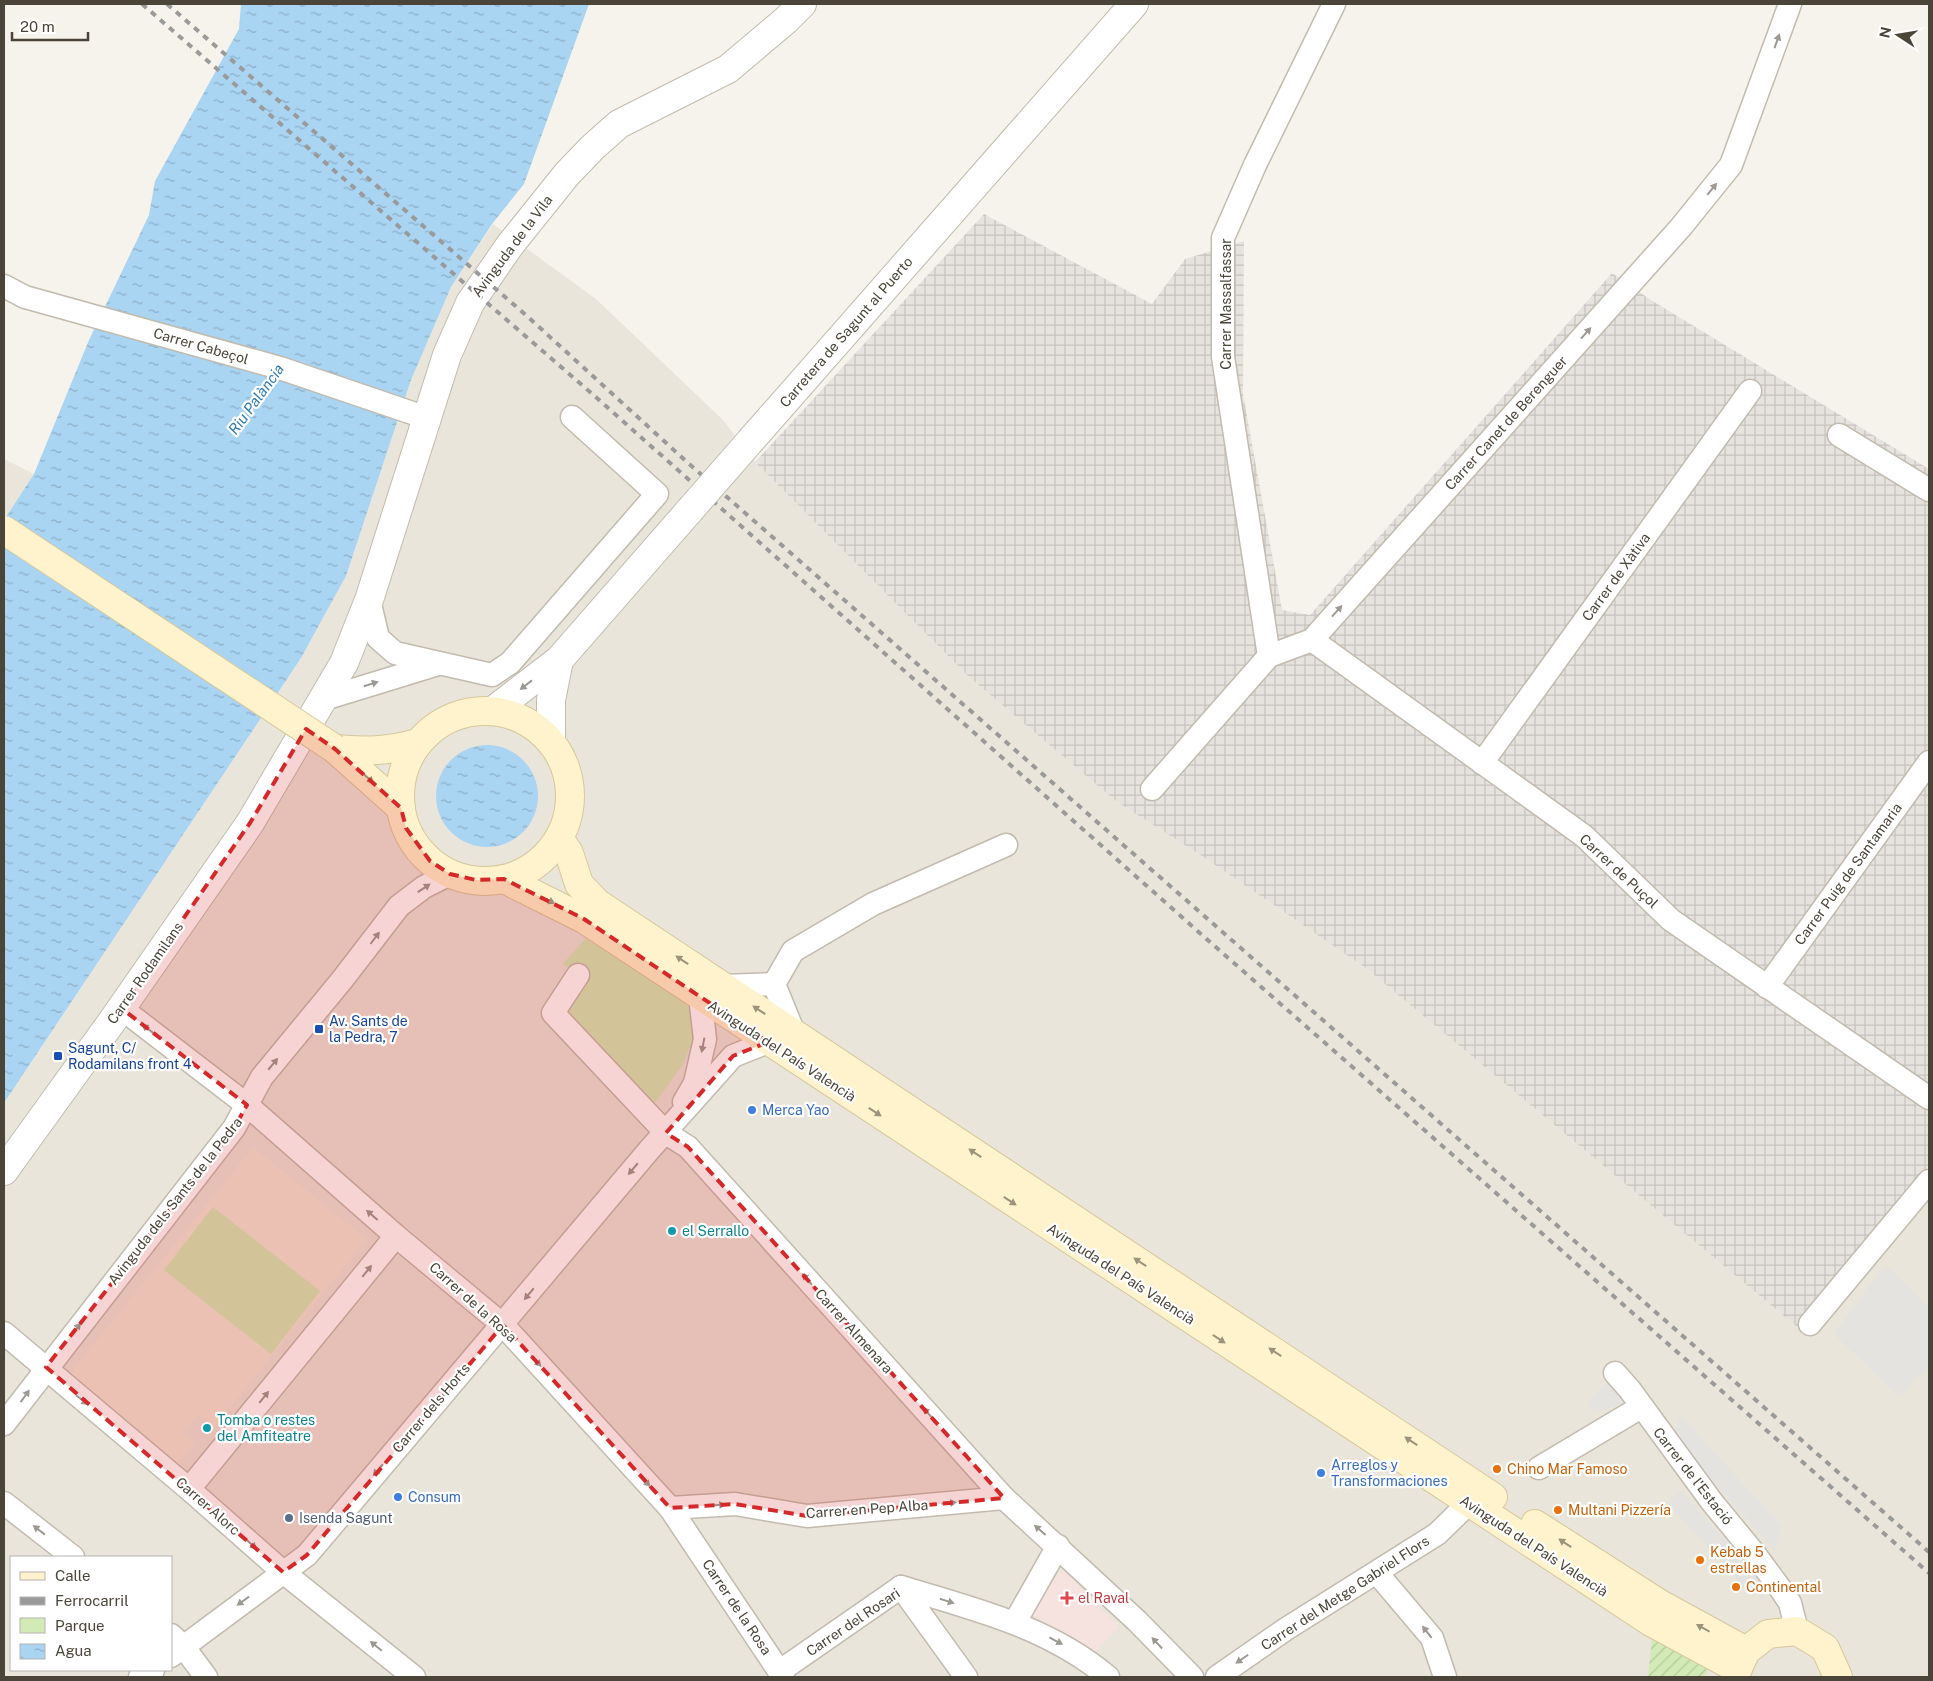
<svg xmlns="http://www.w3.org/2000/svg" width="1933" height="1681" font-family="'Public Sans',sans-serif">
	<defs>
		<pattern id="industrial-grid" width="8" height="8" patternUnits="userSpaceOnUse" patternTransform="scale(1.25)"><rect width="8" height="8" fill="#e6e2dd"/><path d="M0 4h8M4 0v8" fill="none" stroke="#c7c3be"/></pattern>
		<pattern id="garden-furrows" width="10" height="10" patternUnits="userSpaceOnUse" patternTransform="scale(1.25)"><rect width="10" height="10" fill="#d2eab5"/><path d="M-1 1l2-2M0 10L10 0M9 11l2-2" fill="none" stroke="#b6ca9c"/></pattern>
		<pattern id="water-ripples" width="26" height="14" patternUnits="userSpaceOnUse" patternTransform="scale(1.25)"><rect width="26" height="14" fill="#a9d4f2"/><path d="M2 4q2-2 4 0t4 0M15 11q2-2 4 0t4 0" fill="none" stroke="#8caec5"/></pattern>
	</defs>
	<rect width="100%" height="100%" fill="#f6f3ec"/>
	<g fill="#eae5da" fill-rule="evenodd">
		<path d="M 493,224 L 596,299 L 723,420 L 755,462 L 969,677 L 1117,802 L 1205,858 L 1367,969 L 1808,1336 L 1929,1169 L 1929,1677 L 4,1677 L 4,1103 L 301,658 L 346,576 L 411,380 L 451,287 ZM 11,1557 L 171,1557 L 171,1670 L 11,1670 Z"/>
		<polygon points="4,459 34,474 4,520"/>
	</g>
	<polygon fill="url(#industrial-grid)" points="984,214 1152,304 1185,259 1244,241 1243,394 1282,610 1310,615 1612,273 1651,300 1929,469 1929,1165 1808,1336 1367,969 1205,858 1117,802 969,677 755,462"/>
	<polygon fill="#efe8d6" points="253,1147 367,1239 214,1427 198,1414 183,1433 196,1442 179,1464 69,1374"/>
	<polygon fill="#f6e3e0" points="1063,1570 1119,1627 1092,1654 1033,1615 1052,1581"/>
	<g fill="#d2eab5">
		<polygon points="586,938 685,1000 697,1029 683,1064 654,1104 564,1014 578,975 563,964"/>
		<polygon points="213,1207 320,1291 271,1354 164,1270"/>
	</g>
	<polygon fill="url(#garden-furrows)" points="1652,1638 1708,1667 1706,1674 1700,1677 1648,1677"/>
	<g fill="#e5e3e0">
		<polygon points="1886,1264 1929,1308 1929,1370 1917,1377 1900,1397 1834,1334"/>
		<polygon points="1608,1382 1630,1402 1597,1412 1587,1404"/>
		<polygon points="1680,1415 1781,1525 1775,1551 1674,1438"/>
		<polygon points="1681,1491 1752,1570 1758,1583 1749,1594 1667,1502"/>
	</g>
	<g fill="url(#water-ripples)">
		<polygon points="241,4 589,4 524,184 492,224 451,287 411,380 346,576 301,658 4,1103 4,520 34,474 89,340 149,215 155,181 239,29"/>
		<circle cx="487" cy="796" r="51"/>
	</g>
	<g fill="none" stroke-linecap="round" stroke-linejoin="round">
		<g stroke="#c2bbae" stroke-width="25">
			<g id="minor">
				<polyline points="4,286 25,297 280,368 427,418"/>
				<polyline points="1839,435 1929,490"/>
				<polyline points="369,600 378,638 395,653 492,675 510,663 657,494 572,417"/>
				<polyline points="1312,640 1584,836 1671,920 1929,1098"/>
				<polyline points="1269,656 1223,357 1223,238 1255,165 1334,4"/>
				<polyline points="324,699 438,664"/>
				<polyline points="1482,763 1750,391"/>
				<polyline points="1152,789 1269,656 1312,640 1681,227 1731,165 1790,4"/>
				<polyline points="578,975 553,1013 666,1133 688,1147 1004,1498 1137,1621 1192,1677"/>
				<polyline points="774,984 793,951 873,904 1006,845"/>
				<polyline points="774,984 794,1033"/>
				<polyline points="723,986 774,984"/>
				<polyline points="1767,987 1929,762"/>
				<polyline points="121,1008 247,1105 396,1236 503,1325 670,1508 783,1677"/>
				<polyline points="684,1102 695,1083 705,1039 700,997"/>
				<polyline points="1810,1324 1929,1181"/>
				<polyline points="4,1333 189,1489 283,1572 414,1677"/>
				<polyline points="1615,1373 1630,1390 1712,1502 1754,1553 1782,1591 1790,1603 1797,1631"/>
				<polyline points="4,1424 234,1128 262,1077 342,980 399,906 424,887 450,874"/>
				<polyline points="1539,1468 1641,1407"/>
				<polyline points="189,1489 396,1236"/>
				<polyline points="4,1503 73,1557"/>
				<polyline points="670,1508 735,1504 807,1516 1004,1498"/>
				<polyline points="1377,1573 1432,1638 1445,1677"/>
				<path d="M 901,1587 C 974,1609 1049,1627 1108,1677"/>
				<polyline points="901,1587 966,1677"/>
				<polyline points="1015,1622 1058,1546"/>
				<polyline points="171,1635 183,1646 206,1677"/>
				<polyline points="171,1656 307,1555 650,1149 733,1056 768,1042"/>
				<polyline points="780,1671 901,1587"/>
				<polyline points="140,1677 153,1670"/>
				<polyline points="1217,1677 1286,1629 1437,1534 1469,1503"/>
			</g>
		</g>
		<g stroke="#c2bbae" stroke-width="30">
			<g id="tertiary">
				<polyline points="752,439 1134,4"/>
				<polyline points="494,710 559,660 690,510"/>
				<polyline points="551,740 551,700 559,660"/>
				<polyline points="4,1171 113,1020 250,823 344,663 369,600 447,355 470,303 510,245 567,174 593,147 619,124 728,69 786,20 802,4"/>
			</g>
		</g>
		<g stroke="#d6c79b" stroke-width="30">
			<g id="secondary">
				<circle cx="485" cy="796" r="85"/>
				<polyline points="335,749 401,808"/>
				<path d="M 335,749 C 366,752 388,751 418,743"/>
				<polyline points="559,838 569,853 579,884 597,903 1493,1497"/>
				<polyline points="504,879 584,919 1651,1622 1738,1669"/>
				<polyline points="1535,1524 1660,1604 1746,1651"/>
				<polyline points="1738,1668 1746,1651 1768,1634 1797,1631 1825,1648 1838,1677"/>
			</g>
		</g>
		<use href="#minor" stroke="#fff" stroke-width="22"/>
		<use href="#tertiary" stroke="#fff" stroke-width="28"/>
		<use href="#secondary" stroke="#fff3cd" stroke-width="28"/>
		<g stroke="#9a9a9a" stroke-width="4" stroke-dasharray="6 6" stroke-linecap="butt">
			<polyline points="142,4 590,392 1210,942 1929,1573"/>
			<polyline points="167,4 527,316 687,462 1929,1552"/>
		</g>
		<g stroke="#c2bbae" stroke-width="30" stroke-linecap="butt">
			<polyline id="tertiary-bridge" points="690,510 752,439"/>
		</g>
		<g stroke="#d6c79b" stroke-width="30" stroke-linecap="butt">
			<polyline id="secondary-bridge" points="4,530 335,749"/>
		</g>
		<use href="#tertiary-bridge" stroke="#fff" stroke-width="28"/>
		<use href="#secondary-bridge" stroke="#fff3cd" stroke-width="28"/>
	</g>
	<defs><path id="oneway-solid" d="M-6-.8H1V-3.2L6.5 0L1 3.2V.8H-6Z" transform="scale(1.25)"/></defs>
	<g fill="#9c9892">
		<use href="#oneway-solid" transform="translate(1777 41) rotate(-70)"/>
		<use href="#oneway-solid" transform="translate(1712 189) rotate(-51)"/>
		<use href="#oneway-solid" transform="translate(1586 333) rotate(-48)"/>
		<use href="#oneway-solid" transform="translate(1337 611) rotate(-48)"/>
		<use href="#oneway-solid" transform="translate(371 684) rotate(-17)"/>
		<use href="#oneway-solid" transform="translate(526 685) rotate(142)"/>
		<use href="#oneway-solid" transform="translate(424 888) rotate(-33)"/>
		<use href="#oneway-solid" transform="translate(375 938) rotate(-53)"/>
		<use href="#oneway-solid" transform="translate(148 1029) rotate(-142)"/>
		<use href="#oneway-solid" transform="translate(703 1045) rotate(101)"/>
		<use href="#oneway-solid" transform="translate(273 1064) rotate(-50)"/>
		<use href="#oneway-solid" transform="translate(633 1169) rotate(130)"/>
		<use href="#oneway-solid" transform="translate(372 1215) rotate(-139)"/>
		<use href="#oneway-solid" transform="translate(367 1271) rotate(-51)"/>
		<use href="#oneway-solid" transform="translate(807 1279) rotate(-132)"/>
		<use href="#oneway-solid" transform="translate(529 1294) rotate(130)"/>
		<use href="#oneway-solid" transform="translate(76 1329) rotate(-52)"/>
		<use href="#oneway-solid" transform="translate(536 1361) rotate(48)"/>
		<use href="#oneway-solid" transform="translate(25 1396) rotate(-54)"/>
		<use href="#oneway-solid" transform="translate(264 1397) rotate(-51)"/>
		<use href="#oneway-solid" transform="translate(82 1400) rotate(40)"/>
		<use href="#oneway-solid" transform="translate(928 1413) rotate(-132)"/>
		<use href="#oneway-solid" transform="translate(378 1470) rotate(130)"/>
		<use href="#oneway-solid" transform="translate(645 1481) rotate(48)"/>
		<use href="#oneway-solid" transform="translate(949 1503) rotate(-5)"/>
		<use href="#oneway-solid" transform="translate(718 1505) rotate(-4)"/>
		<use href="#oneway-solid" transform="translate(39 1530) rotate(-142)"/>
		<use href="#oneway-solid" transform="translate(1040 1530) rotate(-139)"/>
		<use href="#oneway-solid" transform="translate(251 1544) rotate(42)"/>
		<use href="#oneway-solid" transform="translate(243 1601) rotate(144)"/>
		<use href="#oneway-solid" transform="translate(947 1601) rotate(17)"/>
		<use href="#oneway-solid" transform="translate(1427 1632) rotate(-128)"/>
		<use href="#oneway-solid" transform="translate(1056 1641) rotate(28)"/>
		<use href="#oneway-solid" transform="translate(1157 1643) rotate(-133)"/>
		<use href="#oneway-solid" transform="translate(376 1646) rotate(-141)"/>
		<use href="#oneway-solid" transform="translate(1242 1659) rotate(145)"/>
	</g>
	<g fill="#9c937c">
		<use href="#oneway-solid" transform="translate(368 778) rotate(42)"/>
		<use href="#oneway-solid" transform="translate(548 900) rotate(27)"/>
		<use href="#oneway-solid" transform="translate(682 960) rotate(-146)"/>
		<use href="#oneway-solid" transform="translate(759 1010) rotate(-147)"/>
		<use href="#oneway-solid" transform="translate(875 1112) rotate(33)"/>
		<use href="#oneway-solid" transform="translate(975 1153) rotate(-147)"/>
		<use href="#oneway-solid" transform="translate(1010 1201) rotate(33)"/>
		<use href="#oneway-solid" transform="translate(1140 1262) rotate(-147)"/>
		<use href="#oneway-solid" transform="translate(1219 1339) rotate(33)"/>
		<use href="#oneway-solid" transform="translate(1275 1352) rotate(-147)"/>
		<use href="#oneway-solid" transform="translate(1411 1441) rotate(-147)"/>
		<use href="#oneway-solid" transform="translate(1565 1543) rotate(-147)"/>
		<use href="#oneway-solid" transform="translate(1703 1628) rotate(-151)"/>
	</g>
	<path fill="#d62828" fill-opacity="0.2" stroke="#d62828" stroke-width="4" stroke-dasharray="10 6" stroke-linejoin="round" d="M 306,729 L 335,749 L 401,808 L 406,828 L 430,861 L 450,874 L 476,880 L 504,879 L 584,919 L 768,1042 L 733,1056 L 666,1133 L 688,1147 L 1004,1498 L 807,1516 L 735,1504 L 670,1508 L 503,1325 L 307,1555 L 283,1572 L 46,1367 L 234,1128 L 247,1105 L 121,1008 L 250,823 Z"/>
	<g fill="#1a4fb4" stroke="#fff" stroke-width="2">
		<rect x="314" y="1024" width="10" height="10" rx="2.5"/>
		<rect x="53" y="1051" width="10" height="10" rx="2.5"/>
	</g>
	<g fill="#3f7fe0" stroke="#fff" stroke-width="2">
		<circle cx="752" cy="1110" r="5"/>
		<circle cx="1321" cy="1473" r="5"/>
		<circle cx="398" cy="1497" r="5"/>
	</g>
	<g fill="#0f9aa8" stroke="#fff" stroke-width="2">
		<circle cx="672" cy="1231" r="5"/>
		<circle cx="207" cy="1428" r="5"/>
	</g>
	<g fill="#e8710a" stroke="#fff" stroke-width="2">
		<circle cx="1497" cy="1469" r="5"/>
		<circle cx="1558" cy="1510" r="5"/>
		<circle cx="1700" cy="1560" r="5"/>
		<circle cx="1736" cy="1587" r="5"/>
	</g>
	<circle fill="#5c6f8a" stroke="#fff" stroke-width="2" cx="289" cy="1518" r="5"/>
	<path fill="#e0444e" stroke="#fff" stroke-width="2" d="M1064.5 1590.5h5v5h5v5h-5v5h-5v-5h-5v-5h5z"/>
	<g text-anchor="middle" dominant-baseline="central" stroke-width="4.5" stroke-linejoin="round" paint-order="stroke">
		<g font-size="14" fill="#4b4439" stroke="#fff">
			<text transform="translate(512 246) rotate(-53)">Avinguda de la Vila</text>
			<text transform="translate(1226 304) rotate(-90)">Carrer Massalfassar</text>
			<text transform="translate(846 332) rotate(-49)">Carretera de Sagunt al Puerto</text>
			<text transform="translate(201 346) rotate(16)">Carrer Cabeçol</text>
			<text transform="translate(1506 423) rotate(-48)">Carrer Canet de Berenguer</text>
			<text transform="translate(1616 577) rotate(-54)">Carrer de Xàtiva</text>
			<text transform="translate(1619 871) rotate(43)">Carrer de Puçol</text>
			<text transform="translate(1848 874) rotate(-54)">Carrer Puig de Santamaria</text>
			<text transform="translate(145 973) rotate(-55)">Carrer Rodamilans</text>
			<text transform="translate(782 1051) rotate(33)">Avinguda del País Valencià</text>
			<text transform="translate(175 1201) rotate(-52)">Avinguda dels Sants de la Pedra</text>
			<text transform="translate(1121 1274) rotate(33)">Avinguda del País Valencià</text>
			<text transform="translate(473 1302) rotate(42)">Carrer de la Rosa</text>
			<text transform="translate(854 1331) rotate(48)">Carrer Almenara</text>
			<text transform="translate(431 1408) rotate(-50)">Carrer dels Horts</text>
			<text transform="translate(1693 1476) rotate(52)">Carrer de l'Estació</text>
			<text transform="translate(208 1506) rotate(41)">Carrer Alorc</text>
			<text transform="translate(867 1509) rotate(-4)">Carrer en Pep Alba</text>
			<text transform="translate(1534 1546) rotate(33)">Avinguda del País Valencià</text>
			<text transform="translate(1345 1593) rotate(-33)">Carrer del Metge Gabriel Flors</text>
			<text transform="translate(737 1607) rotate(56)">Carrer de la Rosa</text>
			<text transform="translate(853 1622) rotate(-34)">Carrer del Rosari</text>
		</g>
		<g font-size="14" fill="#164399" stroke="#fff" text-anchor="start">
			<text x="329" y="1021">Av. Sants de<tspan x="329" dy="16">la Pedra, 7</tspan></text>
			<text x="68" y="1048">Sagunt, C/<tspan x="68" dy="16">Rodamilans front 4</tspan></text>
		</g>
		<g font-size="14" fill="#366cbe" stroke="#fff" text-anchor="start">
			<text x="762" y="1110">Merca Yao</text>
			<text x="1331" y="1465">Arreglos y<tspan x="1331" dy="16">Transformaciones</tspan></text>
			<text x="408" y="1497">Consum</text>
		</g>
		<g font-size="14" fill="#0d838f" stroke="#fff" text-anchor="start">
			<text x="682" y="1231">el Serrallo</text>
			<text x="217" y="1420">Tomba o restes<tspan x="217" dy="16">del Amfiteatre</tspan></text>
		</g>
		<g font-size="14" fill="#c56008" stroke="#fff" text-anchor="start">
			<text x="1507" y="1469">Chino Mar Famoso</text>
			<text x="1568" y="1510">Multani Pizzería</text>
			<text x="1710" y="1552">Kebab 5<tspan x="1710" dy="16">estrellas</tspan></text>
			<text x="1746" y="1587">Continental</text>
		</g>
		<g font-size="14" fill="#4e5e75" stroke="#fff" text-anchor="start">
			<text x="299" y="1518">Isenda Sagunt</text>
		</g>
		<g font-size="14" fill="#be3a42" stroke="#fff" text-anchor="start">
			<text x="1078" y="1598">el Raval</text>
		</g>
		<g font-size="15" font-style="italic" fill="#2e7ab2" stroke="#fff">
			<text transform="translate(256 399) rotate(-54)">Riu Palància</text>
		</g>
	</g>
	<rect width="1933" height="1681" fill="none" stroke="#4b4439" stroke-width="10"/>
	<rect x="10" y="1556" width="162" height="115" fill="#ffffff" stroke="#b7b4b0"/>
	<rect x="20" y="1572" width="25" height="8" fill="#fff3cd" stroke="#b7b4b0"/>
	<text x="55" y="1581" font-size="15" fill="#4b4439">Calle</text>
	<rect x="20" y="1597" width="25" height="8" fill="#9a9a9a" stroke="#b7b4b0"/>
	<text x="55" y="1606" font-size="15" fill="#4b4439">Ferrocarril</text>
	<rect x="20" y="1618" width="25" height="15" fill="#d2eab5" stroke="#b7b4b0"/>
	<text x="55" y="1631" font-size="15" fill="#4b4439">Parque</text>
	<rect x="20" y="1644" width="25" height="15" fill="url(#water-ripples)" stroke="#b7b4b0"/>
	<text x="55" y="1656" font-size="15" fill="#4b4439">Agua</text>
	<g transform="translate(1898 35) rotate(282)" stroke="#ffffff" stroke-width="4" paint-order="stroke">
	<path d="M0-4L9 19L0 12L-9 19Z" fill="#4b4439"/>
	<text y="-8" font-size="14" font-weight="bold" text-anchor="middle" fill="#4b4439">N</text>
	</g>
	<path d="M12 32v8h76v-8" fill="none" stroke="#4b4439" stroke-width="2.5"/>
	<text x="20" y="32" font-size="15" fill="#4b4439" stroke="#ffffff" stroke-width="4" paint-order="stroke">20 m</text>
</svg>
